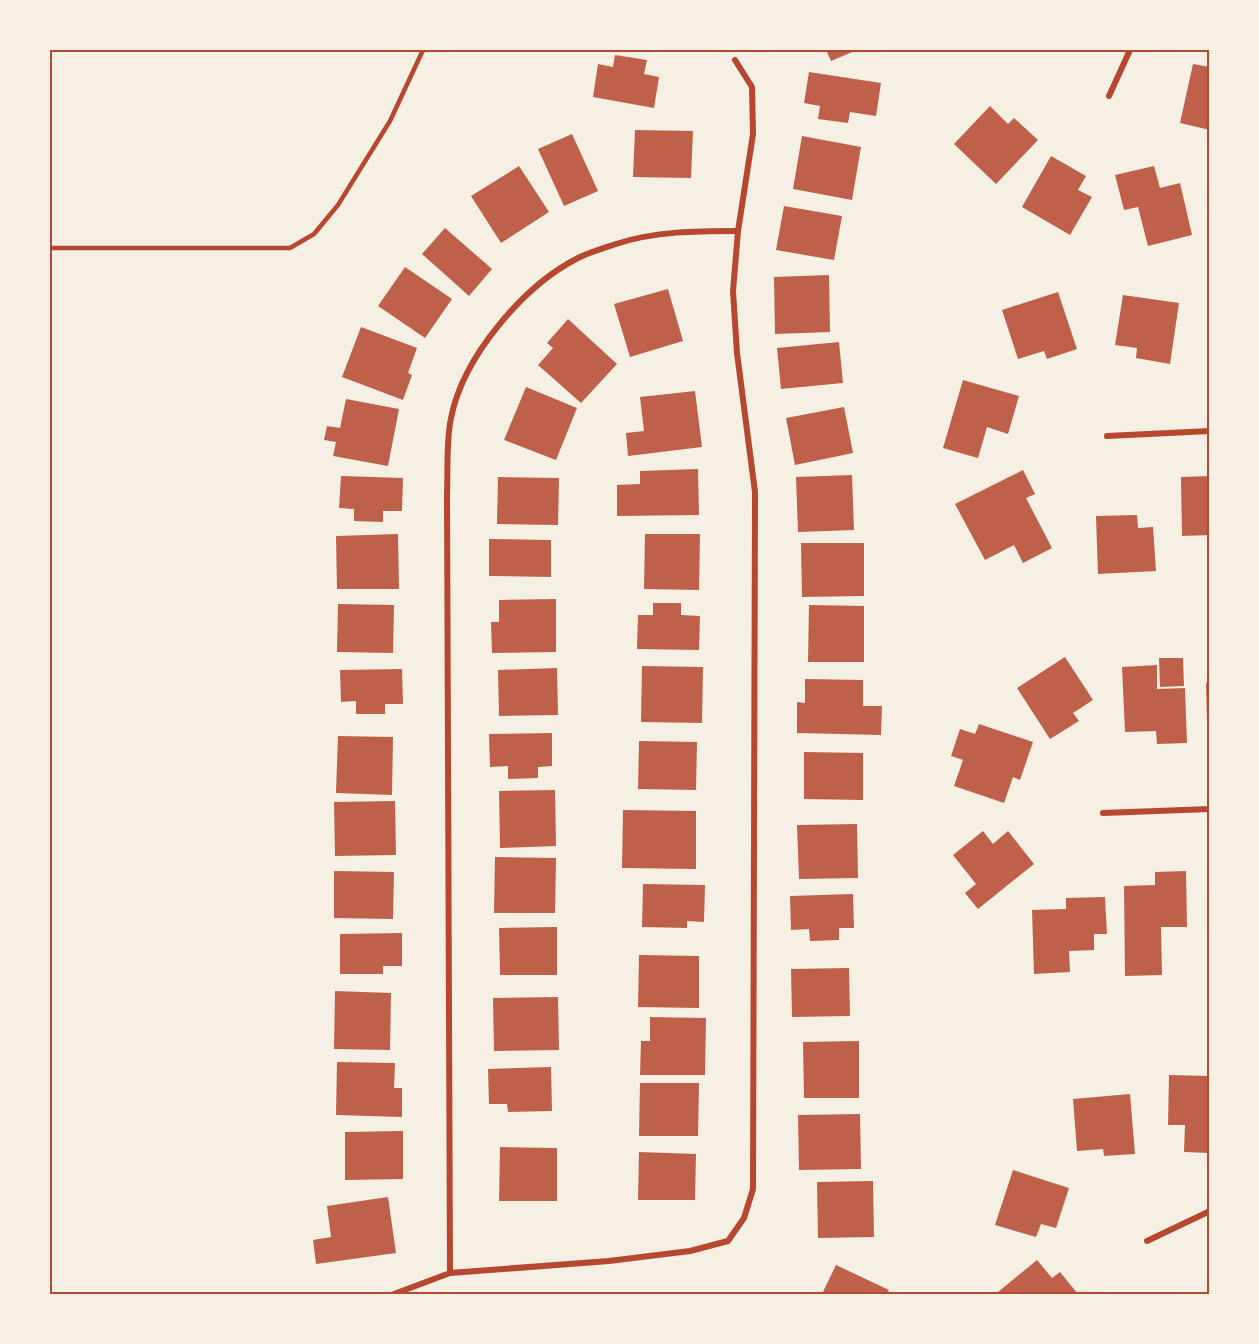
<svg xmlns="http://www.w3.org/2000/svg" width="1259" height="1344" font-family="Signika,sans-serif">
	<rect width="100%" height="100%" fill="#f6efe4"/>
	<g fill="#bf614a">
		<polygon points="826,50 857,50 831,61"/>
		<polygon points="615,55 647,60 644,74 659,77 654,108 593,97 598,64 613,67"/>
		<polygon points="1193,64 1210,67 1210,130 1180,123"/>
		<polygon points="809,72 881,83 876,116 850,112 848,123 818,119 820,106 804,103"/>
		<polygon points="990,106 1008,124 1014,118 1038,140 996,184 954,144"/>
		<polygon points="635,130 693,131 691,178 633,177"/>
		<polygon points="572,134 598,191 564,206 538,149"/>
		<polygon points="802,136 861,147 852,200 793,189"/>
		<polygon points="1051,156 1086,176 1078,190 1092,197 1070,235 1022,207"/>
		<polygon points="519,166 549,212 501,243 471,196"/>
		<polygon points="1154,166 1160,188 1180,183 1192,235 1148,246 1138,207 1124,210 1115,175"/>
		<polygon points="784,206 842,216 834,260 776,250"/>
		<polygon points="445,228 492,269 469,296 422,254"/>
		<polygon points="405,267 452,299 425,338 378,306"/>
		<polygon points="829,275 830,332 775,334 774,277"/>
		<polygon points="668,289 683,341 630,357 614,304"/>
		<polygon points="1058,292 1077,349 1047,359 1044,351 1018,359 1002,310"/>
		<polygon points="1123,295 1179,303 1170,364 1136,358 1137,348 1115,345"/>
		<polygon points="568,319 617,364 581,403 538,365 553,348 547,343"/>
		<polygon points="361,327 417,348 408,373 412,375 403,400 342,377"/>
		<polygon points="839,342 843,383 781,389 777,348"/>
		<polygon points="963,380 1019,396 1008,434 987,427 978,458 943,448"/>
		<polygon points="526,387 577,408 556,460 504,440"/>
		<polygon points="695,391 702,447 628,456 626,433 644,431 640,397"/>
		<polygon points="346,399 399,409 388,466 333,456 336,442 324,440 327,426 340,428"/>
		<polygon points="844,407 853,453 795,465 786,418"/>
		<polygon points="698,469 699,515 617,516 617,485 640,484 640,471"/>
		<polygon points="1023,470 1035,494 1026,498 1052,548 1023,563 1014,545 985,560 955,504"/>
		<polygon points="852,475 854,530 798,532 796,477"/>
		<polygon points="341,476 403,478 402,511 383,511 383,522 354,521 354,509 339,508"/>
		<polygon points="1210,476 1210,535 1182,536 1181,477"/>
		<polygon points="498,477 559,478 558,525 497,524"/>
		<polygon points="1137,515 1138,528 1153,527 1156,571 1098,574 1096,516"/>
		<polygon points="398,534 399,589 337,589 336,536"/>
		<polygon points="645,534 700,534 699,590 644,589"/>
		<polygon points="489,539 551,540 551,577 489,576"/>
		<polygon points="801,543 864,543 864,596 802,597"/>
		<polygon points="556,599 556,652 492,653 491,622 499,622 499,600"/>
		<polygon points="653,603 681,603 681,615 700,616 699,650 637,649 638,615 653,615"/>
		<polygon points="338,604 394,605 393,653 337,652"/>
		<polygon points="809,605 864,606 864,662 808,662"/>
		<polygon points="1065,657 1093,700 1073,713 1079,721 1050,739 1017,688"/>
		<polygon points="1159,658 1183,658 1184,686 1160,687"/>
		<polygon points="1157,665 1157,689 1185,688 1187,743 1157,744 1156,731 1125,732 1122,667"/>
		<polygon points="642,666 703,667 702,723 641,722"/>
		<polygon points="557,668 558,715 499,716 498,670"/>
		<polygon points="402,669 403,704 385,704 385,714 356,714 356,701 341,702 340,670"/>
		<polygon points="805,679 863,680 863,706 882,706 881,735 797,733 797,702 805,703"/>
		<polygon points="1210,682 1210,756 1208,756 1206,683"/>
		<polygon points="979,724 1033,742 1020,780 1013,777 1004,803 954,786 963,760 951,756 960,729 975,734"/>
		<polygon points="552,733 552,766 538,767 538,778 508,779 508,766 490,767 489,734"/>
		<polygon points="338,736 393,737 392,795 336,793"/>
		<polygon points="639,741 697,742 696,790 638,789"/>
		<polygon points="804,752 863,753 863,800 804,799"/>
		<polygon points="555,790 556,846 500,848 499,791"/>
		<polygon points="395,801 396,855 335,856 334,802"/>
		<polygon points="623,810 696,811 696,869 622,868"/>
		<polygon points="857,824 858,878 799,879 797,825"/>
		<polygon points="983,831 993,844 1008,831 1034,864 978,909 965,893 976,884 953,855"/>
		<polygon points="495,857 556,858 555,913 494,913"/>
		<polygon points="334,871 394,872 393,919 334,918"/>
		<polygon points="1186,871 1187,927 1161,927 1162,975 1125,976 1124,886 1155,885 1155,872"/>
		<polygon points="643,884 705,885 704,922 687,921 687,928 642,927"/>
		<polygon points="853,894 854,928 839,928 839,940 810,941 809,929 791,930 790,896"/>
		<polygon points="1105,897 1107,934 1094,934 1094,950 1069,951 1070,972 1034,974 1032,910 1066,909 1066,898"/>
		<polygon points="557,927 557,975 500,975 499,928"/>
		<polygon points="402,933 402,966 383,966 383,974 340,974 340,934"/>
		<polygon points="639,955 699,956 699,1008 638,1007"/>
		<polygon points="849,968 850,1016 792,1017 791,969"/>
		<polygon points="335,991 391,993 390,1050 334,1049"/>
		<polygon points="558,997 559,1050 494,1051 493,998"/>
		<polygon points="650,1017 706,1018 705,1075 640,1075 641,1041 650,1041"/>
		<polygon points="859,1041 859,1098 804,1098 803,1042"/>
		<polygon points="337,1062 395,1063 394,1088 402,1088 402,1117 336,1115"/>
		<polygon points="551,1067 552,1111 508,1112 507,1104 489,1104 488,1069"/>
		<polygon points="1169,1075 1210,1076 1210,1153 1184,1152 1185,1125 1168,1125"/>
		<polygon points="640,1083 699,1083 698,1136 639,1136"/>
		<polygon points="1130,1094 1135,1154 1104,1156 1103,1149 1077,1151 1073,1099"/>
		<polygon points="860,1114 861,1169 799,1170 798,1115"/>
		<polygon points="403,1131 403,1179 345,1180 345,1132"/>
		<polygon points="500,1147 557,1148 557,1201 499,1201"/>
		<polygon points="639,1152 696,1154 695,1200 638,1200"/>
		<polygon points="1013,1170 1069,1188 1056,1228 1041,1224 1036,1237 995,1225"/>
		<polygon points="873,1181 874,1237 818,1238 817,1182"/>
		<polygon points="388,1197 396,1253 316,1264 313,1240 331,1237 327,1206"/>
		<polygon points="1037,1260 1052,1278 1060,1272 1078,1294 1000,1294 998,1292"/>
		<polygon points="836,1265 889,1290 887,1294 822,1294"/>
	</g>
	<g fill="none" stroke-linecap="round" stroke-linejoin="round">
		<polyline stroke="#b5482f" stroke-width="4.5" points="50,248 290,248 314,234 338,205 390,121 423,50"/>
		<g stroke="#b5482f" stroke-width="6">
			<polyline points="1109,96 1130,50"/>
			<polyline points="1107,436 1210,431"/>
			<polyline points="1103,813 1210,809"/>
			<polyline points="1147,1241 1210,1211"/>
			<path d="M 450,1273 L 447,495 C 448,470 446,442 451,418 C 463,357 523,286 578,258 C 590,252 604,248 616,244 C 655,231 698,231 738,231"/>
			<polyline points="394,1294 450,1273 609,1261 690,1251 728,1241 744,1218 753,1189 755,492 737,353 733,291 738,231 753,134 752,87 735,60"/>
		</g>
	</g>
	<rect width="1259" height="1344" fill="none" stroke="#f6efe4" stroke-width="102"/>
	<rect x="51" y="51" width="1157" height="1242" fill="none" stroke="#b5482f" stroke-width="2"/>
</svg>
